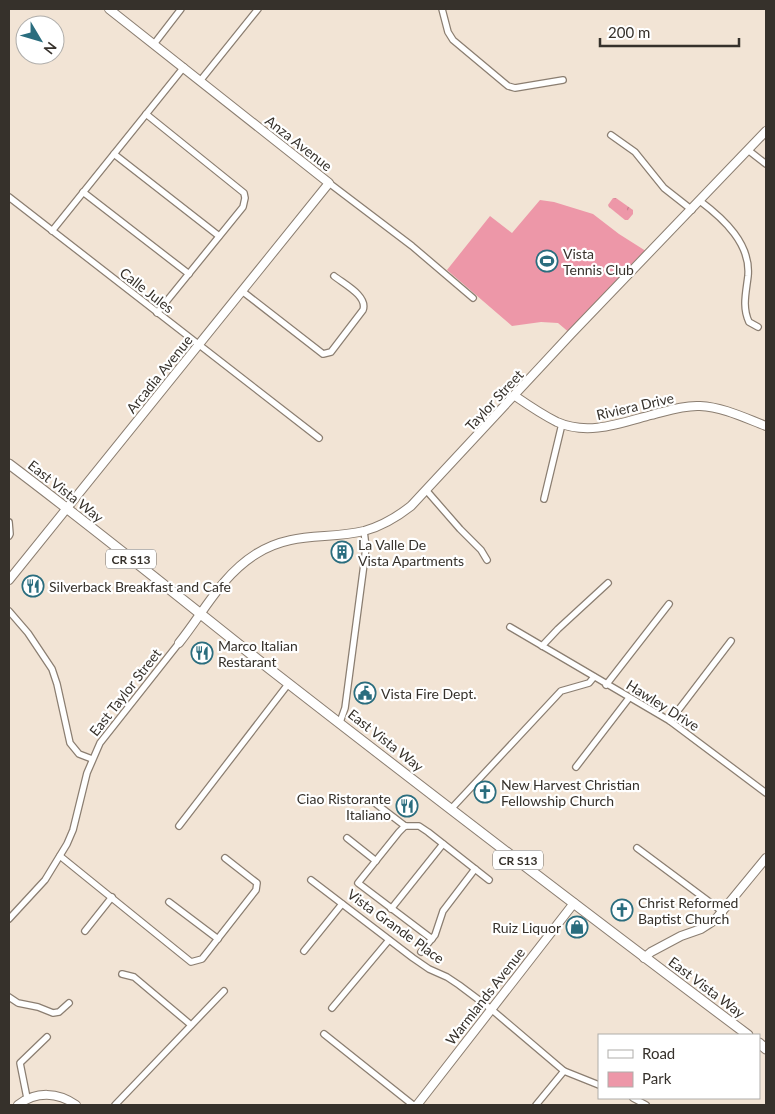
<svg xmlns="http://www.w3.org/2000/svg" width="775" height="1114" font-family="Lato,sans-serif">
	<defs>
		<pattern id="park-crowns" width="20" height="18" patternUnits="userSpaceOnUse" patternTransform="scale(1.25)"><rect width="20" height="18" fill="#ed97a8"/><path d="M2 6a3 3 0 1 1 6 0M12 15a3 3 0 1 1 6 0" fill="none" stroke="#c17c89"/></pattern>
	</defs>
	<rect width="100%" height="100%" fill="#f2e4d5"/>
	<polygon fill="#ed97a8" points="540,200 554,202 593,214 619,234 649,253 571,334 558,323 541,322 512,326 447,270 490,216 512,233"/>
	<polygon fill="url(#park-crowns)" points="613,198 616,198 633,210 633,214 628,220 625,220 609,207 608,205"/>
	<g fill="none" stroke-linecap="round" stroke-linejoin="round">
		<g stroke="#8b7e71" stroke-width="8">
			<g id="street">
				<polyline points="442,9 448,32 453,40 508,86 515,88 563,80"/>
				<polyline points="154,44 181,9"/>
				<polyline points="200,81 258,9"/>
				<polyline points="146,114 244,193 245,198 243,207 157,313"/>
				<polyline points="611,135 635,152 664,188 692,210"/>
				<polyline points="748,150 766,164"/>
				<polyline points="114,154 219,236"/>
				<polyline points="329,183 412,246 473,298"/>
				<polyline points="83,192 189,274"/>
				<polyline points="9,197 319,438"/>
				<path d="M 700,201 C 724,219 751,244 748,276 C 746,293 742,307 749,322 L 758,327"/>
				<polyline points="52,231 184,67"/>
				<path d="M 242,291 L 323,354 L 331,352 L 363,310 C 368,296 344,284 334,276"/>
				<polyline points="426,490 460,529 481,550 487,560"/>
				<polyline points="544,499 562,424"/>
				<polyline points="9,522 10,534 9,536"/>
				<polyline points="9,611 28,633 52,669 57,684 70,743 79,754 92,759"/>
				<polyline points="510,627 670,721 766,793"/>
				<polyline points="542,646 558,629 608,583"/>
				<polyline points="606,685 669,604"/>
				<polyline points="670,721 731,641"/>
				<polyline points="340,722 345,708 364,564 366,547 364,531"/>
				<polyline points="576,767 629,698"/>
				<polyline points="375,803 405,826"/>
				<polyline points="451,809 561,691 589,683 594,677"/>
				<polyline points="179,826 289,683"/>
				<polyline points="405,826 399,832 358,883 432,939"/>
				<polyline points="405,826 419,826 428,832 489,880"/>
				<polyline points="347,838 376,861"/>
				<polyline points="637,848 723,912"/>
				<polyline points="60,856 191,962 202,959 256,890 257,883 225,858"/>
				<polyline points="311,880 413,958 429,969 447,977 459,985 491,1009 564,1071 599,1085"/>
				<polyline points="169,902 218,939"/>
				<polyline points="391,909 443,844"/>
				<polyline points="9,919 45,880 67,844 73,830 87,773 100,743 179,643"/>
				<polyline points="85,931 112,897"/>
				<polyline points="304,951 342,904"/>
				<polyline points="421,952 435,935 443,911 475,869"/>
				<polyline points="122,974 134,977 191,1025"/>
				<polyline points="9,997 18,1003 38,1007 53,1013 59,1012 69,1003"/>
				<polyline points="332,1008 389,940"/>
				<polyline points="324,1034 413,1105"/>
				<polyline points="27,1098 20,1063 47,1037"/>
				<polyline points="633,1098 646,1105"/>
				<polyline points="115,1105 224,991"/>
				<polyline points="536,1105 564,1071"/>
			</g>
		</g>
		<g stroke="#8b7e71" stroke-width="10">
			<g id="secondary">
				<path d="M 515,396 C 528,405 543,415 557,422 C 588,436 621,423 651,415 C 667,411 684,405 700,406 C 723,407 745,418 766,426"/>
				<polyline points="9,580 329,183 109,9"/>
				<path d="M 179,643 C 204,612 221,576 256,554 C 292,531 326,540 364,531 C 382,526 397,517 411,506 L 571,334 L 766,131"/>
				<polyline points="644,958 651,952 681,936 701,929 715,920 766,858"/>
				<path d="M 18,1105 C 36,1091 58,1092 76,1105"/>
				<polyline points="417,1105 574,903"/>
			</g>
		</g>
		<g stroke="#8b7e71" stroke-width="11">
			<g id="primary">
				<path d="M 9,464 C 98,531 184,601 271,670 C 429,793 588,915 748,1035"/>
				<polyline points="759,1043 766,1049"/>
			</g>
		</g>
		<use href="#street" stroke="#fff" stroke-width="5.5"/>
		<use href="#secondary" stroke="#fff" stroke-width="8"/>
		<use href="#primary" stroke="#fff" stroke-width="9"/>
	</g>
	<defs>
		<g id="stadium-ring" transform="scale(1.125)"><circle r="9.5" fill="#fff" stroke="#2a6d7e" stroke-width="1.5"/><path d="M0-5a6.5 5 0 1 0 0 10a6.5 5 0 1 0 0-10ZM-3.5-1.8h7v3.6h-7Z" fill="#2a6d7e"/></g>
		<g id="building-ring" transform="scale(1.125)"><circle r="9.5" fill="#fff" stroke="#2a6d7e" stroke-width="1.5"/><path d="M-4-6H4V6H1V3H-1V6H-4ZM-2.5-4.3h1.7v1.8h-1.7ZM.8-4.3h1.7v1.8H.8ZM-2.5-1h1.7V.8h-1.7ZM.8-1h1.7V.8H.8Z" fill="#2a6d7e"/></g>
		<g id="restaurant-ring" transform="scale(1.125)"><circle r="9.5" fill="#fff" stroke="#2a6d7e" stroke-width="1.5"/><path d="M-5-6h1v4h1v-4h1v4h1v-4h1v5L-1.5 .5V6h-2V.5L-5-1ZM5-6V6H3V1.5H1.5Q1.5-4 5-6Z" fill="#2a6d7e"/></g>
		<g id="civic-ring" transform="scale(1.125)"><circle r="9.5" fill="#fff" stroke="#2a6d7e" stroke-width="1.5"/><path d="M-.6-6.5H3V-4.5H.6V-3L4-1V1h2V6H-6V1h2V-1L-.6-3ZM-1.2 2.5V6h2.4V2.5Z" fill="#2a6d7e"/></g>
		<g id="church-ring" transform="scale(1.125)"><circle r="9.5" fill="#fff" stroke="#2a6d7e" stroke-width="1.5"/><path d="M-1.2-6h2.4v3.5h3.3v2.4h-3.3V6h-2.4V-.1h-3.3v-2.4h3.3Z" fill="#2a6d7e"/></g>
		<g id="shop-ring" transform="scale(1.125)"><circle r="9.5" fill="#fff" stroke="#2a6d7e" stroke-width="1.5"/><path d="M-5-2.5h2.3a2.7 3.5 0 0 1 5.4 0H5L5.5 6h-11ZM-1.5-2.5h3a1.5 2.3 0 0 0-3 0Z" fill="#2a6d7e"/></g>
	</defs>
	<g fill-rule="evenodd">
		<use href="#stadium-ring" x="547" y="261"/>
		<use href="#building-ring" x="342" y="552"/>
		<use href="#restaurant-ring" x="33" y="586"/>
		<use href="#restaurant-ring" x="202" y="653"/>
		<use href="#civic-ring" x="365" y="693"/>
		<use href="#church-ring" x="485" y="792"/>
		<use href="#restaurant-ring" x="407" y="806"/>
		<use href="#church-ring" x="622" y="910"/>
		<use href="#shop-ring" x="577" y="927"/>
	</g>
	<g text-anchor="middle" dominant-baseline="central" stroke-width="4.5" stroke-linejoin="round" paint-order="stroke">
		<g fill="#fff" stroke="#726f6b" stroke-width="1">
			<rect x="106" y="549.5" width="50" height="19" rx="4"/>
			<rect x="493" y="850.5" width="50" height="19" rx="4"/>
		</g>
		<g font-size="12" font-weight="bold" fill="#36312b">
			<text x="131" y="559">CR S13</text>
			<text x="518" y="860">CR S13</text>
		</g>
		<g font-size="14" fill="#36312b" stroke="#fff">
			<text transform="translate(299 143) rotate(38)">Anza Avenue</text>
			<text transform="translate(147 290) rotate(38)">Calle Jules</text>
			<text transform="translate(159 374) rotate(-51)">Arcadia Avenue</text>
			<text transform="translate(494 400) rotate(-47)">Taylor Street</text>
			<text transform="translate(635 406) rotate(-13)">Riviera Drive</text>
			<text transform="translate(66 491) rotate(38)">East Vista Way</text>
			<text transform="translate(125 692) rotate(-52)">East Taylor Street</text>
			<text transform="translate(663 705) rotate(32)">Hawley Drive</text>
			<text transform="translate(386 740) rotate(38)">East Vista Way</text>
			<text transform="translate(396 926) rotate(36)">Vista Grande Place</text>
			<text transform="translate(707 987) rotate(37)">East Vista Way</text>
			<text transform="translate(485 996) rotate(-52)">Warmlands Avenue</text>
		</g>
		<g font-size="14" fill="#36312b" stroke="#fff" text-anchor="start">
			<text x="563" y="253">Vista<tspan x="563" dy="16">Tennis Club</tspan></text>
			<text x="358" y="544">La Valle De<tspan x="358" dy="16">Vista Apartments</tspan></text>
			<text x="49" y="586">Silverback Breakfast and Cafe</text>
			<text x="218" y="645">Marco Italian<tspan x="218" dy="16">Restarant</tspan></text>
			<text x="381" y="693">Vista Fire Dept.</text>
			<text x="501" y="784">New Harvest Christian<tspan x="501" dy="16">Fellowship Church</tspan></text>
			<text x="391" y="798" text-anchor="end">Ciao Ristorante<tspan x="391" dy="16">Italiano</tspan></text>
			<text x="638" y="902">Christ Reformed<tspan x="638" dy="16">Baptist Church</tspan></text>
			<text x="561" y="927" text-anchor="end">Ruiz Liquor</text>
		</g>
	</g>
	<rect width="775" height="1114" fill="none" stroke="#36312b" stroke-width="20"/>
	<rect x="598" y="1034" width="162" height="65" fill="#ffffff" stroke="#afadaa"/>
	<rect x="608" y="1050" width="25" height="8" fill="#ffffff" stroke="#afadaa"/>
	<text x="642" y="1059" font-size="15" fill="#36312b">Road</text>
	<rect x="608" y="1072" width="25" height="15" fill="#ed97a8" stroke="#afadaa"/>
	<text x="642" y="1084" font-size="15" fill="#36312b">Park</text>
	<g transform="translate(40 40) rotate(128)"><circle r="24" fill="#ffffff" stroke="#afadaa"/>
	<path d="M0-4L9 19L0 12L-9 19Z" fill="#2a6d7e"/>
	<text y="-8" font-size="14" font-weight="bold" text-anchor="middle" fill="#36312b">N</text>
	</g>
	<path d="M600 38v8h139v-8" fill="none" stroke="#36312b" stroke-width="2.5"/>
	<text x="608" y="38" font-size="15" fill="#36312b" stroke="#ffffff" stroke-width="4" paint-order="stroke">200 m</text>
</svg>
